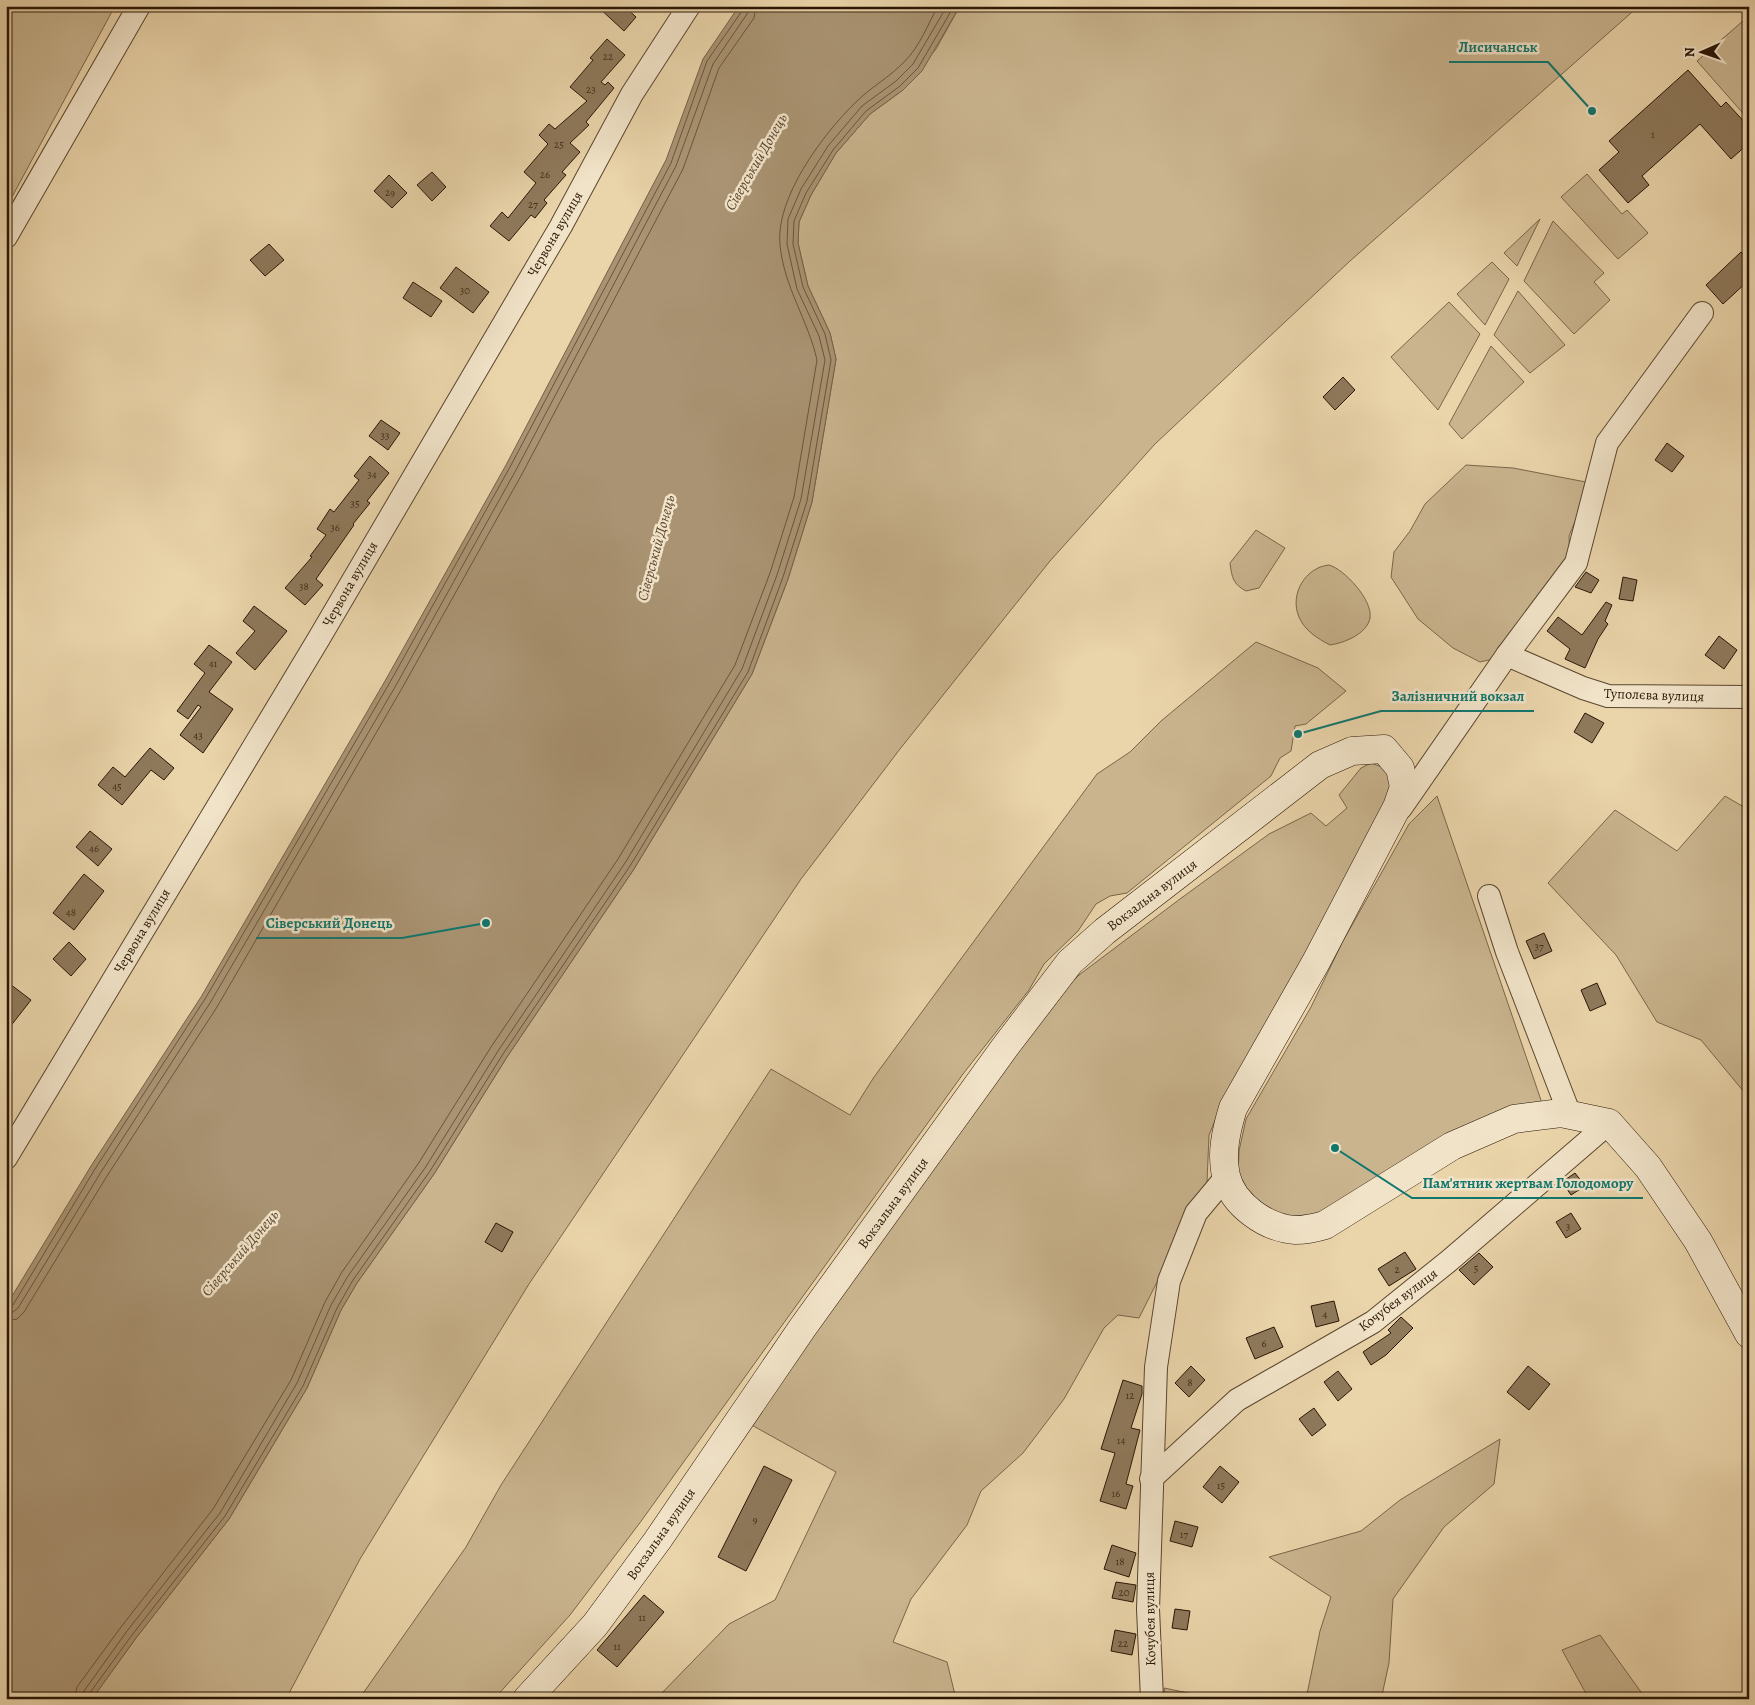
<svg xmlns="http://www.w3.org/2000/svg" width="1755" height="1705" font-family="Alegreya,serif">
	<rect width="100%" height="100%" fill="#ead4aa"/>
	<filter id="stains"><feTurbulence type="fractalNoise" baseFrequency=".004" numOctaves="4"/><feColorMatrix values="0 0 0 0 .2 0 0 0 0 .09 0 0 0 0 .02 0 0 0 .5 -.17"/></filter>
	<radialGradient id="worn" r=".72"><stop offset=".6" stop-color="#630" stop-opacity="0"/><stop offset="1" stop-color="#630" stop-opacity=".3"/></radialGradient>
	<g fill="#c9b48e" stroke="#7a654a">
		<polygon points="6,6 115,6 6,208"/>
		<polygon points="960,6 1639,6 1350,261 1155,444 1050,561 900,749 801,879 529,1284 360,1559 286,1699 92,1699 136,1638 229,1519 307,1388 341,1310 357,1283 434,1174 507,1057 634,869 752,674 788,579 812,502 836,359 830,333 808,286 798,243 799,222 811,195 836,153 870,114 903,90 936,49"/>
		<polygon points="1744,20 1749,26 1749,120 1697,61"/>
		<polygon points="1587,174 1622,214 1627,210 1648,233 1618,259 1561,197"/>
		<polygon points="1540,219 1517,266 1504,253"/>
		<polygon points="1553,221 1604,273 1594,282 1610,300 1574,334 1524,281"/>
		<polygon points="1492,262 1509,279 1485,325 1457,294"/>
		<polygon points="1518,291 1565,345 1530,373 1494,335"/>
		<polygon points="1449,302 1480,334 1438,410 1391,357"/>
		<polygon points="1491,346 1524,382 1462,439 1449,424"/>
		<polygon points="1466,465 1513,468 1591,483 1569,536 1570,562 1493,659 1480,662 1453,648 1418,619 1391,577 1394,552 1410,531 1425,504"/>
		<path d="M 1256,530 L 1285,548 L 1259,588 L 1246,591 C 1233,584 1232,578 1230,563 Z"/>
		<path d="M 1329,565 C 1344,569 1373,600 1370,618 C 1367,634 1344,643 1330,645 C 1317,638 1305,631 1299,617 C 1289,594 1306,567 1329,565 Z"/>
		<polygon points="1256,642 1318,668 1346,691 1306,724 1295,726 1291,751 1280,758 1271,776 1127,893 1110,896 1096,904 1078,931 1044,964 1029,990 963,1074 639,1524 570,1615 494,1699 359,1699 466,1547 501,1485 771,1069 850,1115 874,1077 1097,774 1130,752 1161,721"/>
		<polygon points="1371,763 1382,767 1390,775 1391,803 1219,1111 1209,1135 1207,1182 1139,1318 1118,1315 1104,1328 1064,1399 1023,1453 981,1491 967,1525 911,1599 893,1642 947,1662 956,1699 656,1699 729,1624 775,1600 836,1472 748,1423 1041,1014 1079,975 1180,899 1269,834 1311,813 1326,826 1347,808 1339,795 1361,768"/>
		<polygon points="1437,796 1543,1106 1319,1216 1292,1220 1263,1206 1238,1178 1239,1151 1246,1119 1311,1007 1343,941 1409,824"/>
		<polygon points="1725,796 1749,810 1749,1098 1701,1040 1657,1022 1616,955 1548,883 1615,810 1677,851"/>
		<polygon points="1500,1439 1494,1484 1444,1527 1393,1599 1389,1663 1382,1695 1385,1699 1306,1699 1320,1631 1331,1597 1269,1557 1361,1531 1400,1500"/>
		<polygon points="1600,1635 1646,1699 1589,1699 1562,1650"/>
		<polygon points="1164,1688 1217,1699 1166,1699"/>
	</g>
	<polygon fill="#a99372" stroke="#766146" points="739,6 960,6 922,71 903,90 870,114 836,153 811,195 799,222 798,243 808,286 830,333 836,359 812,502 788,579 752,674 634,869 507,1057 434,1174 357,1283 341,1310 307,1388 229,1519 136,1638 92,1699 6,1699 6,1306 91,1166 201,997 385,681 506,465 666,160 703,59"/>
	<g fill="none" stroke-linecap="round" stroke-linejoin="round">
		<g stroke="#6a543c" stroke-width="1">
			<polyline points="6,1307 13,1305 95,1169 205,999 389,684 510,467 671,163 707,61 742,11 743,6"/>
			<polyline points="6,1314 13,1312 18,1308 101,1172 210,1003 395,687 516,470 676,166 713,64 747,14 749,6"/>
			<polyline points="6,1321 17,1319 24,1312 107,1176 217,1007 401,690 522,474 683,169 719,68 754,18 756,6"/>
			<path d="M 74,1699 L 77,1687 L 121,1627 L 213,1509 L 291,1380 L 325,1302 L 342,1272 L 418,1164 L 491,1047 L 618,859 L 735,665 L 770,573 L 794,497 L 817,360 C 808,320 784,287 780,245 C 775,198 823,134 856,102 C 871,87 890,77 905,61 C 920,46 928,24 938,6"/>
			<polyline points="82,1699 84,1691 127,1631 220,1513 297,1383 331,1305 348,1276 425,1168 498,1051 625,863 742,669 777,575 801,499 825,360 819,336 797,289 787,244 788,219 801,189 828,146 862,106 896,81 913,64 947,6"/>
			<polyline points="88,1699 89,1694 132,1635 225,1516 303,1386 337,1308 353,1280 430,1171 503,1054 630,866 748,672 783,577 807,501 831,360 825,334 803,287 793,244 794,221 806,193 833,150 866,111 900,86 918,68 954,6"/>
		</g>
	</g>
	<g fill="#8e795b" stroke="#2a1605">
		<polygon points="597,6 624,6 636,17 624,31"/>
		<polygon points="607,39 625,55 601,82 605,85 608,82 614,88 586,122 589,125 570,143 580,152 562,172 566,175 544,200 547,203 535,218 531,215 509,241 490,226 502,212 508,218 536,183 524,172 548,144 539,135 549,124 555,129 587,101 570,87 593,60 590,58"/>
		<polygon points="1688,70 1721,107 1726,102 1749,127 1749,143 1731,159 1700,124 1642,176 1649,185 1628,203 1599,170 1619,152 1609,141"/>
		<polygon points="432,172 446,187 432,201 417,185"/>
		<polygon points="389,175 407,193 392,208 374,191"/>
		<polygon points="269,244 284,260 265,276 250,260"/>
		<polygon points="1741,252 1749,260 1749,280 1723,304 1706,285"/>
		<polygon points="456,267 489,292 473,313 440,288"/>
		<polygon points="413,282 442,301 431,317 403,298"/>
		<polygon points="1343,377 1355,390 1335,410 1323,397"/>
		<polygon points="381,420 400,433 388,450 369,436"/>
		<polygon points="1667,443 1684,456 1672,472 1655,460"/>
		<polygon points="370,456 389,473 367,501 370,503 353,524 354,525 316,579 323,585 305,605 285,588 312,557 310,556 326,535 317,529 330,509 334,512 359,480 354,476"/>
		<polygon points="1586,572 1599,580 1591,593 1575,587"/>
		<polygon points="1623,577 1637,580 1633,601 1619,599"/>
		<polygon points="1606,602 1612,605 1605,621 1608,624 1598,639 1585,668 1565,659 1570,649 1547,631 1558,617 1582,635"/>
		<polygon points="254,606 287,631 255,670 236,653 255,631 243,621"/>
		<polygon points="1719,636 1737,650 1724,669 1705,655"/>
		<polygon points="209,645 232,662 209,692 233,709 203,753 180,735 201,707 198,705 188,719 177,711 205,673 194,664"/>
		<polygon points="1585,713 1604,723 1592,743 1574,732"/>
		<polygon points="150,748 174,768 164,780 151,770 122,805 98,785 113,767 125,777"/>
		<polygon points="90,831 112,849 98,866 76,847"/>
		<polygon points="84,874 104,891 74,930 53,913"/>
		<polygon points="1544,933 1552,951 1534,959 1526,941"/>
		<polygon points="69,942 86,959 71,976 53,959"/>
		<polygon points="6,981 31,1000 6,1032"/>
		<polygon points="1597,983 1606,1004 1590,1011 1581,990"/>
		<polygon points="1575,1173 1585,1186 1571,1195 1562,1182"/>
		<polygon points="1571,1213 1581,1229 1566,1238 1556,1222"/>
		<polygon points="496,1223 513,1232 502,1252 485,1242"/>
		<polygon points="1405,1252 1416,1269 1389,1286 1378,1269"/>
		<polygon points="1479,1253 1493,1267 1474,1285 1459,1270"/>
		<polygon points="1334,1301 1339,1321 1316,1327 1311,1306"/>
		<polygon points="1401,1317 1413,1328 1386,1355 1371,1365 1363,1352 1391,1333 1388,1330"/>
		<polygon points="1274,1327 1283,1347 1255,1359 1246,1338"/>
		<polygon points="1191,1366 1205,1380 1189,1397 1175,1383"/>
		<polygon points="1528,1366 1550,1384 1529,1410 1507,1392"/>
		<polygon points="1338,1371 1352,1389 1338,1401 1324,1382"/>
		<polygon points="1123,1380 1142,1386 1142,1394 1131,1428 1140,1430 1126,1484 1133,1486 1126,1509 1100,1501 1115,1453 1101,1449"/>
		<polygon points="1314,1408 1326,1425 1312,1436 1299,1419"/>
		<polygon points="764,1466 792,1480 746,1571 718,1557"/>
		<polygon points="1220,1466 1239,1482 1222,1503 1203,1487"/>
		<polygon points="1175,1521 1198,1527 1192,1547 1170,1541"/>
		<polygon points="1112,1545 1136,1553 1129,1577 1104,1569"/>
		<polygon points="1116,1582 1136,1585 1133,1602 1112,1598"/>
		<polygon points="644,1595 664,1612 617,1667 597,1650"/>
		<polygon points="1175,1609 1190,1611 1187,1630 1172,1628"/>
		<polygon points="1115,1630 1136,1634 1132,1655 1111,1651"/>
	</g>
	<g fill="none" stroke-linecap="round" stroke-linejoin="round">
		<g stroke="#5a462e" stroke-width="24">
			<g id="street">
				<polyline points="6,237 139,6"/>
				<polyline points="1507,655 1583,688 1608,696 1749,697"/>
				<polyline points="1401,808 1507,655 1576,563 1607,443 1702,313"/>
				<polyline points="1489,896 1507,952 1570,1115"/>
				<polyline points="6,1158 318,640 561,226 632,94 689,6"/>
				<polyline points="1151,1479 1237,1400 1373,1322 1450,1260 1609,1123"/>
				<polyline points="1152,1699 1148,1609 1156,1367 1169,1281 1196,1213 1226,1177"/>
			</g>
		</g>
		<g stroke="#2a1605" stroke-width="29">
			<path id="secondary" d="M 527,1699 L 595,1625 L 657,1541 L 803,1327 L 1005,1047 L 1070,962 L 1105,931 L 1320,765 L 1352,751 L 1384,749 L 1400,768 L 1404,787 L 1397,807 L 1316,962 L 1233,1108 C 1226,1131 1221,1153 1226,1176 C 1233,1205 1266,1228 1295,1230 C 1305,1230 1315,1228 1325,1225 L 1452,1146 L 1514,1119 L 1561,1113 L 1609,1123 L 1648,1167 L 1698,1241 L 1749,1334"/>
		</g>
		<use href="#street" stroke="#f1e3c8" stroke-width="22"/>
		<use href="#secondary" stroke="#f1e3c8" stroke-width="28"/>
	</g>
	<g text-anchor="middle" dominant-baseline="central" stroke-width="5" stroke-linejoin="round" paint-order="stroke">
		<g font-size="11" fill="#432f1a">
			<text x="608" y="56">22</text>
			<text x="591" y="89">23</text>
			<text x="1653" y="134">1</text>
			<text x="559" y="144">25</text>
			<text x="545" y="174">26</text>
			<text x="390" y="192">29</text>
			<text x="533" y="204">27</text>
			<text x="465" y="290">30</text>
			<text x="385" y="435">33</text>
			<text x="372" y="474">34</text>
			<text x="355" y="503">35</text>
			<text x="335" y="527">36</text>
			<text x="304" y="586">38</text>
			<text x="213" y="663">41</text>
			<text x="198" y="735">43</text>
			<text x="117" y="786">45</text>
			<text x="94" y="848">46</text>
			<text x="71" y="912">48</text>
			<text x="1539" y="946">37</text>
			<text x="1568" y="1226">3</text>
			<text x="1476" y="1268">5</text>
			<text x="1397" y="1269">2</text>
			<text x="1325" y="1314">4</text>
			<text x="1264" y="1343">6</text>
			<text x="1190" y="1382">8</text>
			<text x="1130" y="1395">12</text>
			<text x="1121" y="1440">14</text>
			<text x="1221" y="1485">15</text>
			<text x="1116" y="1493">16</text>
			<text x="755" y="1519">9</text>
			<text x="1184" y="1534">17</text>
			<text x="1120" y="1561">18</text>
			<text x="1124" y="1592">20</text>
			<text x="642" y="1617">11</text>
			<text x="1123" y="1643">22</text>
			<text x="617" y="1646">11</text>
		</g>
		<g font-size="14" fill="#2a1605" stroke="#f1e3c8">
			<text transform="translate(555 234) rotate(-60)">Червона вулиця</text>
			<text transform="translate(350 584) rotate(-60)">Червона вулиця</text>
			<text transform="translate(1654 695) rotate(2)">Туполєва вулиця</text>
			<text transform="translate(1152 895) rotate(-37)">Вокзальна вулиця</text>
			<text transform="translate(142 931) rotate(-59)">Червона вулиця</text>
			<text transform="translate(893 1203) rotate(-54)">Вокзальна вулиця</text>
			<text transform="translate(1398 1300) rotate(-37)">Кочубея вулиця</text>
			<text transform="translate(661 1534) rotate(-55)">Вокзальна вулиця</text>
			<text transform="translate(1150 1619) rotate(-91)">Кочубея вулиця</text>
		</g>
		<g font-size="15" font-style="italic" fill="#5d4831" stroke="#f1e3c8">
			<text transform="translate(756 162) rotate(-60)">Сіверський Донець</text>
			<text transform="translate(656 548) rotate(-75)">Сіверський Донець</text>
			<text transform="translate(240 1253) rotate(-49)">Сіверський Донець</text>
		</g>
	</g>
	<path fill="none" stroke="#0f766e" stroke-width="2" d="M1592 111L1548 62H1449M1298 734L1381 711H1534M486 923L402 938H256M1335 1148L1412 1198H1643"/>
	<g fill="#0f766e" stroke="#f1e3c8" stroke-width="2">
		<circle cx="1592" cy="111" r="5"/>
		<circle cx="1298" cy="734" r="5"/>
		<circle cx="486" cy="923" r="5"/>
		<circle cx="1335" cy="1148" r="5"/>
	</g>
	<g font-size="15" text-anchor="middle" font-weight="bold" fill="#0f766e" stroke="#f1e3c8" stroke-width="5" stroke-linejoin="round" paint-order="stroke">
		<text x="1498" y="52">Лисичанськ</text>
		<text x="1458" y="701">Залізничний вокзал</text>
		<text x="329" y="928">Сіверський Донець</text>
		<text x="1528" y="1188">Пам'ятник жертвам Голодомору</text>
	</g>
	<rect width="1755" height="1705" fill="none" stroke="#ead4aa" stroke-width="25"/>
	<rect x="8" y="8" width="1740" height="1690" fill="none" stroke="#2a1605" stroke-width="2.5"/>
	<rect x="12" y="12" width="1730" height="1680" fill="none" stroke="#2a1605"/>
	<g transform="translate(1702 52) rotate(268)" stroke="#f1e3c8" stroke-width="4" paint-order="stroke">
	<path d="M0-4L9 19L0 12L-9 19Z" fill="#2a1605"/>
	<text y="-8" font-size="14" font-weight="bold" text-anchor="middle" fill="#2a1605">N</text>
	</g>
	<rect width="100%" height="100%" filter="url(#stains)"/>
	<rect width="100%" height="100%" fill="url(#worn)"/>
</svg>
